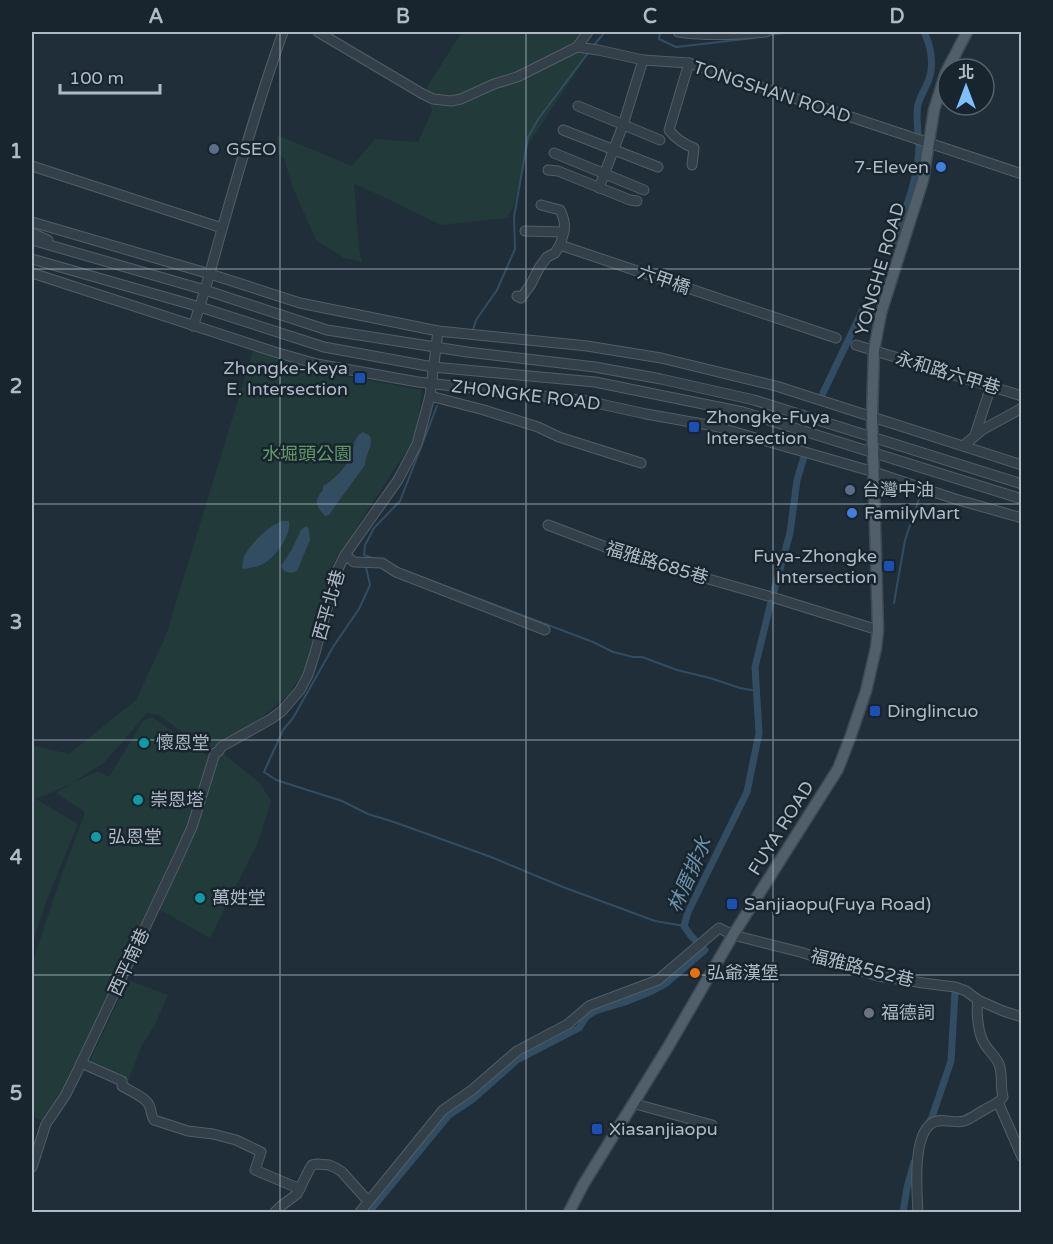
<svg xmlns="http://www.w3.org/2000/svg" width="1053" height="1244" font-family="'Varela Round','Noto Sans TC',sans-serif">
	<rect width="100%" height="100%" fill="#202e39"/>
	<g fill="#223a39">
		<polygon points="462,32 580,32 586,57 528,145 514,205 507,218 441,225 354,183 359,248 362,262 344,258 316,240 292,186 284,158 278,155 277,135 352,166 375,139 418,142 432,111 427,87"/>
		<polygon points="253,351 315,371 422,390 419,415 413,441 332,565 317,618 309,657 302,675 288,695 261,718 209,752 159,715 147,713 104,763 72,783 98,771 109,777 143,721 152,717 208,756 224,754 260,783 271,801 258,842 210,938 153,906 60,1099 43,1121 32,1116 32,964 61,877 85,812 56,793 71,784 36,799 78,824 46,902 32,944 32,745 69,754 136,700 166,635"/>
		<polygon points="128,980 168,995 154,1026 142,1045 128,1081 88,1065"/>
	</g>
	<g fill="#324d62">
		<path d="M 363,432 L 370,436 C 374,446 365,454 365,465 L 333,509 L 329,515 L 325,516 C 316,505 313,502 323,490 L 323,486 C 333,481 345,468 350,458 C 355,448 352,438 363,432 Z"/>
		<path d="M 283,521 L 289,521 C 291,536 276,557 263,564 C 257,567 250,568 244,569 L 242,567 C 243,562 243,557 246,553 C 253,542 270,524 283,521 Z"/>
		<polygon points="306,526 309,529 310,540 297,571 291,573 284,571 281,566 292,549 301,530"/>
	</g>
	<g fill="none" stroke-linecap="round" stroke-linejoin="round">
		<g stroke="#324d62" stroke-width="2">
			<polyline points="660,32 659,39 676,47 754,38"/>
			<polyline points="922,32 925,34"/>
			<polyline points="769,35 792,32"/>
			<polyline points="593,46 605,32"/>
			<polyline points="473,330 476,320 497,290 515,249 514,217 528,137 539,118 588,53"/>
			<polyline points="364,555 375,559"/>
			<polyline points="364,555 365,545 374,528 400,501 437,406"/>
			<polyline points="366,567 370,585 359,609 333,647 293,718 283,730 264,772 276,780 342,801 368,814 394,822 491,857 563,887 655,921 684,926"/>
			<polyline points="403,570 593,642 613,652 633,657 642,657 677,670 710,678 740,688 757,691"/>
			<polyline points="894,603 905,540 921,493"/>
		</g>
		<g stroke="#324d62" stroke-width="7">
			<path d="M 894,241 C 905,210 918,180 919,147 C 919,133 915,119 918,105 C 920,96 926,88 929,79 C 934,65 931,47 925,34"/>
			<polyline points="823,393 864,307"/>
			<polyline points="927,1126 932,1117 951,1061 955,992"/>
			<polyline points="369,1212 449,1115 473,1099 517,1060 579,1028 586,1017 595,1011 625,1002 652,991 665,984 705,950 691,936 684,926 688,912 747,792 759,733 755,667 771,602 790,533 797,480 804,457"/>
			<polyline points="903,1212 907,1188 914,1162"/>
		</g>
		<g stroke="#515e67" stroke-width="11">
			<g id="minor">
				<polyline points="318,32 421,93 433,99 451,101 461,99 494,84 517,77 577,47 598,50 643,60 689,63 1022,174"/>
				<path d="M 678,32 C 707,36 737,35 766,32"/>
				<polyline points="577,47 588,32"/>
				<path d="M 689,63 L 669,130 C 676,139 683,144 694,148 L 692,165"/>
				<polyline points="578,106 660,140"/>
				<polyline points="563,130 658,167"/>
				<polyline points="554,153 644,190"/>
				<polyline points="32,166 222,228"/>
				<polyline points="548,170 558,171 630,200 637,201"/>
				<polyline points="599,188 623,125 643,60"/>
				<path d="M 541,205 L 560,210 C 567,224 565,230 560,245"/>
				<polyline points="32,222 210,274 300,303 438,331 587,346 661,358 776,386 1022,465"/>
				<polyline points="525,231 564,232"/>
				<polyline points="32,233 48,240"/>
				<polyline points="32,240 205,290 327,330 467,352 595,367 661,379 754,400 1022,484"/>
				<polyline points="32,259 200,307 324,347 433,367 595,382 743,412 1022,499"/>
				<polyline points="32,273 275,352 317,364 418,382 587,401 646,414 714,426 874,472 955,499 1022,518"/>
				<polyline points="517,296 521,298 531,284 539,268 547,257 555,253 560,245 836,338"/>
				<path d="M 193,326 C 205,294 213,261 222,229 C 241,163 260,96 283,32"/>
				<polyline points="856,345 1022,396"/>
				<polyline points="430,396 484,410 538,427 559,437 641,463"/>
				<polyline points="975,435 991,386"/>
				<polyline points="963,446 982,430 1022,408"/>
				<polyline points="548,525 611,549 656,564 768,596"/>
				<polyline points="345,555 354,562 382,563 396,572 545,630"/>
				<polyline points="775,598 878,630"/>
				<path d="M 81,1063 L 122,1081 L 122,1086 C 130,1091 141,1095 147,1102 C 152,1107 150,1114 154,1120 L 188,1131 L 213,1134 L 236,1140 L 261,1152 L 255,1170 L 300,1189"/>
				<polyline points="998,1102 1022,1157"/>
				<polyline points="632,1103 712,1125"/>
				<polyline points="32,1167 46,1124 65,1096 77,1072 178,858 192,827 215,753 219,751 221,747 271,719 282,711 300,690 308,675 315,653 337,571 345,555 398,480 417,444 430,396 438,331"/>
				<polyline points="275,1212 281,1206 297,1194 310,1168 312,1165 317,1164 329,1165 336,1168 342,1172 368,1201"/>
				<polyline points="360,1212 443,1110 472,1090 517,1051 568,1024 589,1006 658,980 719,928 733,935 800,952 878,976 923,983 955,987 966,991 978,1000 1003,1011 1022,1017"/>
				<path d="M 918,1212 C 917,1192 912,1136 932,1123 C 941,1117 954,1124 964,1121 C 971,1119 978,1113 984,1110 C 991,1106 999,1103 1003,1097 C 1000,1086 1003,1075 999,1064 C 995,1055 987,1050 983,1041 C 978,1032 976,1010 978,1000"/>
			</g>
		</g>
		<g stroke="#3d4953" stroke-width="13">
			<polyline id="major" points="569,1212 583,1185 668,1047 733,935 838,769 850,738 866,691 876,648 878,630 872,417 874,350 881,313 923,180 934,110 946,72 967,32"/>
		</g>
		<use href="#minor" stroke="#33404a" stroke-width="9"/>
		<use href="#major" stroke="#515f6a" stroke-width="10"/>
	</g>
	<path fill="none" stroke="#aebbc6" stroke-width="1.5" stroke-opacity="0.55" d="M 280,32 L 280,1212M 526,32 L 526,1212M 773,32 L 773,1212M 32,269 L 1022,269M 32,504 L 1022,504M 32,740 L 1022,740M 32,975 L 1022,975"/>
	<g fill="#5c6f8a" stroke="#19252e" stroke-width="2">
		<circle cx="214" cy="149" r="6"/>
		<circle cx="850" cy="490" r="6"/>
	</g>
	<g fill="#3f7fe0" stroke="#19252e" stroke-width="2">
		<circle cx="941" cy="167" r="6"/>
		<circle cx="852" cy="513" r="6"/>
	</g>
	<g fill="#1a4fb4" stroke="#19252e" stroke-width="2">
		<rect x="354" y="372" width="12" height="12" rx="3"/>
		<rect x="688" y="421" width="12" height="12" rx="3"/>
		<rect x="883" y="560" width="12" height="12" rx="3"/>
		<rect x="869" y="705" width="12" height="12" rx="3"/>
		<rect x="726" y="898" width="12" height="12" rx="3"/>
		<rect x="591" y="1123" width="12" height="12" rx="3"/>
	</g>
	<g fill="#0f9aa8" stroke="#19252e" stroke-width="2">
		<circle cx="144" cy="743" r="6"/>
		<circle cx="138" cy="800" r="6"/>
		<circle cx="96" cy="837" r="6"/>
		<circle cx="200" cy="898" r="6"/>
	</g>
	<circle fill="#e8710a" stroke="#19252e" stroke-width="2" cx="695" cy="973" r="6"/>
	<circle fill="#6b7280" stroke="#19252e" stroke-width="2" cx="869" cy="1013" r="6"/>
	<g text-anchor="middle" dominant-baseline="central" stroke-width="5" stroke-linejoin="round" paint-order="stroke">
		<g font-size="18" fill="#aebbc6" stroke="#19252e">
			<text transform="translate(772 92) rotate(18)">TONGSHAN ROAD</text>
			<text transform="translate(880 269) rotate(-74)">YONGHE ROAD</text>
			<text transform="translate(664 280) rotate(19)">六甲橋</text>
			<text transform="translate(948 373) rotate(17)">永和路六甲巷</text>
			<text transform="translate(526 395) rotate(7)">ZHONGKE ROAD</text>
			<text transform="translate(657 563) rotate(17)">福雅路685巷</text>
			<text transform="translate(329 605) rotate(-74)">西平北巷</text>
			<text transform="translate(781 828) rotate(-58)">FUYA ROAD</text>
			<text transform="translate(129 962) rotate(-65)">西平南巷</text>
			<text transform="translate(862 968) rotate(14)">福雅路552巷</text>
		</g>
		<g font-size="18" fill="#aebbc6" stroke="#19252e" text-anchor="start">
			<text x="226" y="149">GSEO</text>
			<text x="929" y="167" text-anchor="end">7-Eleven</text>
			<text x="348" y="368" text-anchor="end">Zhongke-Keya<tspan x="348" dy="21">E. Intersection</tspan></text>
			<text x="706" y="417">Zhongke-Fuya<tspan x="706" dy="21">Intersection</tspan></text>
			<text x="862" y="490">台灣中油</text>
			<text x="864" y="513">FamilyMart</text>
			<text x="877" y="556" text-anchor="end">Fuya-Zhongke<tspan x="877" dy="21">Intersection</tspan></text>
			<text x="887" y="711">Dinglincuo</text>
			<text x="156" y="743">懷恩堂</text>
			<text x="150" y="800">崇恩塔</text>
			<text x="108" y="837">弘恩堂</text>
			<text x="212" y="898">萬姓堂</text>
			<text x="744" y="904">Sanjiaopu(Fuya Road)</text>
			<text x="707" y="973">弘爺漢堡</text>
			<text x="881" y="1013">福德詞</text>
			<text x="609" y="1129">Xiasanjiaopu</text>
		</g>
		<g font-size="18" fill="#649868" stroke="#19252e">
			<text x="307" y="454">水堀頭公園</text>
		</g>
		<g font-size="20" font-style="italic" fill="#6d91ab" stroke="#19252e">
			<text transform="translate(690 875) rotate(-66)">林厝排水</text>
		</g>
	</g>
	<rect width="1053" height="1244" fill="none" stroke="#19252e" stroke-width="66"/>
	<g transform="translate(966 87)"><circle r="28" fill="#19252e" stroke="#55616b" stroke-width="1.5"/>
	<path d="M0-4.5L10 22L0 15L-10 22Z" fill="#7cc1fc"/>
	<text y="-9" font-size="16" font-weight="bold" text-anchor="middle" fill="#aebbc6">北</text>
	</g>
	<path d="M60 84v9h100v-9" fill="none" stroke="#aebbc6" stroke-width="3"/>
	<text x="69" y="84" font-size="18" fill="#aebbc6" stroke="#19252e" stroke-width="4.5" paint-order="stroke">100 m</text>
	<rect x="33" y="33" width="987" height="1178" fill="none" stroke="#aebbc6" stroke-width="2"/>
	<g font-size="20" text-anchor="middle" font-weight="bold" fill="#aebbc6">
		<text x="156" y="23">A</text>
		<text x="403" y="23">B</text>
		<text x="650" y="23">C</text>
		<text x="897" y="23">D</text>
		<text x="16" y="158">1</text>
		<text x="16" y="393">2</text>
		<text x="16" y="629">3</text>
		<text x="16" y="864">4</text>
		<text x="16" y="1100">5</text>
	</g>
</svg>
